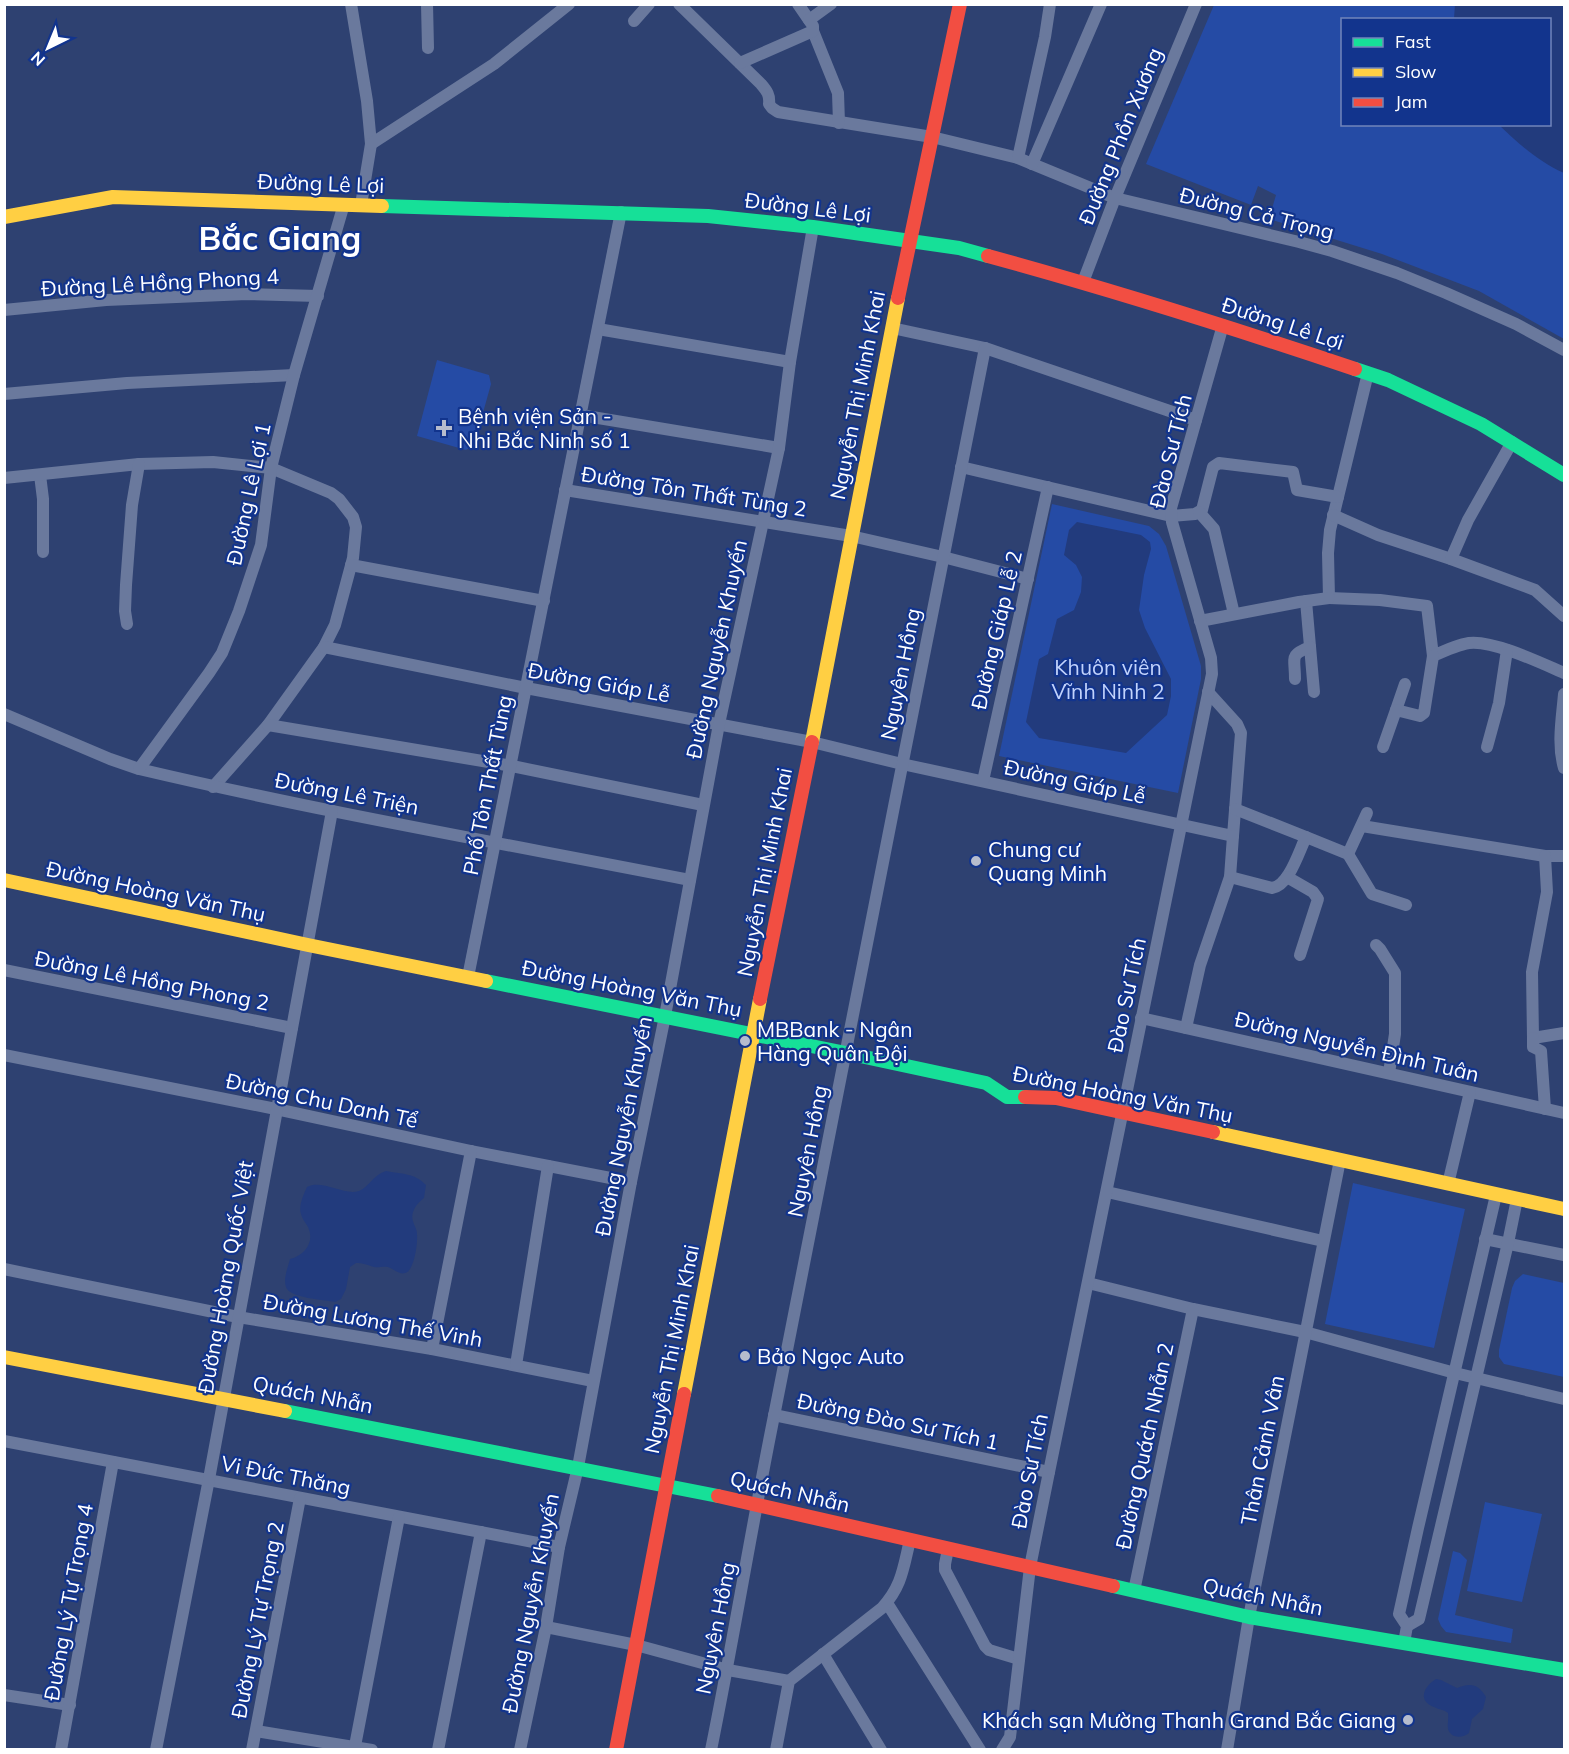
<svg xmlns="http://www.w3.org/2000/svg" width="1569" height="1754" font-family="Mulish,sans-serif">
	<rect width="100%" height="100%" fill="#2e4171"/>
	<g fill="#254ba5" fill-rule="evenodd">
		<path d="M 1214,5 L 1564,5 L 1564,339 L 1479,291 L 1382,254 L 1269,219 L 1276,195 L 1258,186 L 1251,205 L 1146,164 ZM 1342,20 L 1550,20 L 1550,124 L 1342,124 Z"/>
		<polygon points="437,360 489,375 491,384 474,445 466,450 417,436"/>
		<polygon points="1052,504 1149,526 1159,534 1166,546 1201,666 1201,679 1178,793 999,756"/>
		<polygon points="1353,1183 1465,1209 1434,1348 1325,1324"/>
		<polygon points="1523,1274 1564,1283 1564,1377 1504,1364 1499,1357 1499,1350 1512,1288 1515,1281"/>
		<polygon points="1485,1502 1542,1514 1522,1602 1467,1591"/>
		<polygon points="1453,1551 1460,1553 1467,1560 1455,1615 1513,1629 1511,1643 1446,1632 1441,1626 1438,1619"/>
	</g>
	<g fill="#223b7d">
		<path d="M 1455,4 L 1564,5 L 1564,173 C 1539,162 1519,144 1499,125 L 1550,124 L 1550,20 L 1454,19 Z"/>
		<polygon points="1077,522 1141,535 1150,542 1151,549 1144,575 1139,610 1145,628 1171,679 1171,696 1167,715 1126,753 1039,738 1026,722 1039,659 1048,654 1057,619 1074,610 1081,592 1082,577 1076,565 1064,555 1069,530"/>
		<path d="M 386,1171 C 401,1174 415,1173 426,1185 L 424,1198 C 419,1202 415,1206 413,1212 C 410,1222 417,1226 417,1234 C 418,1243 414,1272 405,1273 C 399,1275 394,1269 388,1267 C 383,1266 378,1268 374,1267 C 367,1265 363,1263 356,1263 L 350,1267 L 346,1289 L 341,1299 L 335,1302 C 325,1300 289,1298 286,1287 C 283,1279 288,1267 290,1259 C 305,1255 315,1242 308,1227 C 306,1223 302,1219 301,1214 C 298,1206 304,1194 307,1187 C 322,1179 344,1196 359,1191 C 369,1187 373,1175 386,1171 Z"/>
		<path d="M 1436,1679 L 1441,1680 L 1457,1688 C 1470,1683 1478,1683 1486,1697 L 1483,1709 L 1472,1719 L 1469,1733 C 1463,1738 1451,1739 1448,1729 C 1447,1724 1449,1718 1448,1713 C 1443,1709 1440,1710 1434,1707 C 1417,1701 1424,1686 1436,1679 Z"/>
	</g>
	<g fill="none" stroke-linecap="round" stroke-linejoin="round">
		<g stroke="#6a799d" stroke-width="12">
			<polyline points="351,4 367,101 371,144 361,205"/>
			<polyline points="427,4 428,48"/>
			<path d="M 679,4 L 761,84 C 767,91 770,95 769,104 L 772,108 L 778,112 L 932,137 L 1018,158 L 1115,198 L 1299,242 L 1332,251 L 1397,273 L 1446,293 L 1516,324 L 1564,350"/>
			<polyline points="798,4 809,20"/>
			<polyline points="634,21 649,4"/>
			<polyline points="813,31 838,93 839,123"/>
			<polyline points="740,63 813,31 813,26 809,20 831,4"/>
			<polyline points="371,144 494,64 569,4"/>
			<polyline points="1018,158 1045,37 1050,4"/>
			<polyline points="1032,164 1101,4"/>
			<polyline points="1083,282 1115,198 1196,4"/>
			<polyline points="4,310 106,300 247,294 318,296"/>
			<polyline points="892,328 985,348 1196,420"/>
			<polyline points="598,329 790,362"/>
			<path d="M 1368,373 L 1330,530 L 1328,553 L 1329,598 L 1380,600 L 1427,606 L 1433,656 C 1444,651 1457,645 1469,643 C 1493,640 1541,663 1564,673"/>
			<polyline points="4,394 127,383 294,375"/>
			<polyline points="580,415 779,448"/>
			<polyline points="961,467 1171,516 1195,514 1202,510 1213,467 1219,463 1293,472 1297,490 1338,497"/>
			<polyline points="40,475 43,499 43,552"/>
			<polyline points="4,478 139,464 213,462 271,468 331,493 339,499 353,517 356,527 353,558 335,625 324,647 268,725 213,787"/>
			<polyline points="565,490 851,536 943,557 1028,579"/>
			<polyline points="1199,512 1214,529 1234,614"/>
			<polyline points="1333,515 1378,535 1451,559 1535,590 1564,616"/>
			<polyline points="1451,559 1468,520 1512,442"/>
			<polyline points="351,565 544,601"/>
			<polyline points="1306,601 1314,692"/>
			<polyline points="1200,621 1299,602 1329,598"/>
			<polyline points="127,624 125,611 126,585 132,505 139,464"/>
			<polyline points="324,647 526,688 812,742 902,764 1233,836 1241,733 1237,724 1208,692"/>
			<path d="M 1295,679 C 1295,657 1289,655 1310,647"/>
			<path d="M 1564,694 C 1562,718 1557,744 1564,768"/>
			<polyline points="1396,710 1405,684"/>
			<path d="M 4,714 L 110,759 L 139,769 C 321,812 506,844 690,880"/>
			<polyline points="268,725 512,766 703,805"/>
			<polyline points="1383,747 1396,710 1420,716 1424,713 1433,656"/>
			<polyline points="1487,747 1499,703 1507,650"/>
			<polyline points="139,769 209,673 222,653 239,611 261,545 271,468 294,375 344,204"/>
			<polyline points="983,781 1048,487"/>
			<polyline points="1362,826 1545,856 1564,856"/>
			<polyline points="1306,837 1348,854 1367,813"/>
			<polyline points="1348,854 1372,894 1406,905"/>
			<polyline points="1545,856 1547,892 1532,972 1533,1038 1564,1033"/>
			<path d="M 1230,877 L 1272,888 C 1289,886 1299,851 1306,837 L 1235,809"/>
			<polyline points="1287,877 1313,892 1318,899 1300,955"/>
			<polyline points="1376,945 1380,949 1395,973 1395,1034 1389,1073"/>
			<polyline points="4,970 292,1028"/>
			<polyline points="468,977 621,212"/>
			<polyline points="1141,1018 1564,1113"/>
			<polyline points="1186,1028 1200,965 1230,877 1233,836"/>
			<polyline points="1533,1038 1533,1047 1541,1051 1545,1109"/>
			<polyline points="4,1055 276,1109 471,1151 631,1182"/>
			<polyline points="1448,1184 1470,1092"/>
			<polyline points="1107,1192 1323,1241"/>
			<polyline points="1485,1239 1564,1255"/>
			<polyline points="4,1269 238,1317 432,1349 593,1381"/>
			<polyline points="1088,1283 1193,1309 1305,1332 1455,1373 1564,1399"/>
			<polyline points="432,1349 471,1151"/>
			<polyline points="516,1365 548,1166"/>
			<polyline points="774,1415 1049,1472"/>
			<polyline points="4,1441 559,1547"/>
			<polyline points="948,1549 945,1564 945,1570 985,1646 989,1650 1019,1659"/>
			<polyline points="1134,1591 1193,1309"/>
			<polyline points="887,1603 980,1750"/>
			<polyline points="1407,1626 1419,1619 1508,1243 1517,1199"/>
			<polyline points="546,1627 636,1645 728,1670 789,1681"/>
			<polyline points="1404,1643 1407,1626 1399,1614 1418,1528 1496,1195"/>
			<polyline points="823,1654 881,1750"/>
			<polyline points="4,1695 70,1705"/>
			<polyline points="256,1731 372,1750"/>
			<polyline points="355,1746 399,1517"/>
			<polyline points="61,1750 113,1462"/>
			<polyline points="156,1750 209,1479 332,811"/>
			<polyline points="252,1750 300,1498"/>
			<polyline points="438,1750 481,1532"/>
			<polyline points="520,1750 546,1627 559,1547 578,1467 631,1182 665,1016 719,724 779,448 790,362 813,227"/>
			<path d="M 711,1750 C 734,1637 752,1524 775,1411 C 845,1057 914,702 985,348"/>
			<path d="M 776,1750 L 789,1681 L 882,1608 C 902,1586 903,1569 910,1540"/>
			<polyline points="1002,1750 1010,1737 1030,1567 1049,1472 1212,674 1211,658 1172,522 1171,508 1223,325"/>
			<polyline points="1227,1750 1249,1617 1340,1160"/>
		</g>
		<g stroke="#16e098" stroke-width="14">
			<polyline points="382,206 708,216 813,227 959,248 988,256"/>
			<polyline points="1355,369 1388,380 1481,424 1564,475"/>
			<polyline points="486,981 846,1053 986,1083 1007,1097 1025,1097"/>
			<polyline points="285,1411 718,1496"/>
			<polyline points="1113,1586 1249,1617 1564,1670"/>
		</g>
		<g stroke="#ffcf43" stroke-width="14">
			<polyline points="4,217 113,197 382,206"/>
			<polyline points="812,742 898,298"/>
			<polyline points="4,880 308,945 486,981"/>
			<polyline points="1213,1132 1564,1209"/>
			<polyline points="4,1357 285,1411"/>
			<polyline points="684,1394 760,999"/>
		</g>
		<g stroke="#f24e42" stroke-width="14">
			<path d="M 988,256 C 1112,290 1233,328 1355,369"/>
			<polyline points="898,298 960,4"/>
			<polyline points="760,999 812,742"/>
			<polyline points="1025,1097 1056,1098 1213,1132"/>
			<polyline points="718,1496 1113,1586"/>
			<polyline points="616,1750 684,1394"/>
		</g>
	</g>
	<g fill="#b6bccd" stroke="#12348d" stroke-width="2">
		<path d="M441 419h6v6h6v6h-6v6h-6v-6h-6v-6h6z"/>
		<circle cx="976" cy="861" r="6"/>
		<circle cx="745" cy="1041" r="6"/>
		<circle cx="745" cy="1356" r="6"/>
		<circle cx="1408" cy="1720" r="6"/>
	</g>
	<g text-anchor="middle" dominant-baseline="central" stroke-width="4.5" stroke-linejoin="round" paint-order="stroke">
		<g font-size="21" fill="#fff" stroke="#12348d">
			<text transform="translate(1120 136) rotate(-68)">Đường Phồn Xương</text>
			<text transform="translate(321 183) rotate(2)">Đường Lê Lợi</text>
			<text transform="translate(808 207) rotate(7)">Đường Lê Lợi</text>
			<text transform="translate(1257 213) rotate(14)">Đường Cả Trọng</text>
			<text transform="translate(160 282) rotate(-3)">Đường Lê Hồng Phong 4</text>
			<text transform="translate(1283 323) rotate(18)">Đường Lê Lợi</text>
			<text transform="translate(857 395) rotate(-79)">Nguyễn Thị Minh Khai</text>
			<text transform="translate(1170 451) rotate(-76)">Đào Sư Tích</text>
			<text transform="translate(694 491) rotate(9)">Đường Tôn Thất Tùng 2</text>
			<text transform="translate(248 494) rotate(-78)">Đường Lê Lợi 1</text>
			<text transform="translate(996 630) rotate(-77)">Đường Giáp Lễ 2</text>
			<text transform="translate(716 649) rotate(-78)">Đường Nguyễn Khuyến</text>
			<text transform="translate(900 674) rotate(-79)">Nguyên Hồng</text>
			<text transform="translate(599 682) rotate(10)">Đường Giáp Lễ</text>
			<text transform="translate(1075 781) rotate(12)">Đường Giáp Lễ</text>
			<text transform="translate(487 785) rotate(-79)">Phố Tôn Thất Tùng</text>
			<text transform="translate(347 793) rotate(11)">Đường Lê Triện</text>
			<text transform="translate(764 872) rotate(-79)">Nguyễn Thị Minh Khai</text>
			<text transform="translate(156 891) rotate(12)">Đường Hoàng Văn Thụ</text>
			<text transform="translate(152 980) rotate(11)">Đường Lê Hồng Phong 2</text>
			<text transform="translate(632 988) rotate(11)">Đường Hoàng Văn Thụ</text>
			<text transform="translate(1126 995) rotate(-78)">Đào Sư Tích</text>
			<text transform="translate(1357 1046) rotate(13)">Đường Nguyễn Đình Tuân</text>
			<text transform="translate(1123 1094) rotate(11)">Đường Hoàng Văn Thụ</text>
			<text transform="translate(322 1100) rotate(12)">Đường Chu Danh Tể</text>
			<text transform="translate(623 1126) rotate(-79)">Đường Nguyễn Khuyến</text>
			<text transform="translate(807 1151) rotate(-79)">Nguyên Hồng</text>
			<text transform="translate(225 1277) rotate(-80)">Đường Hoàng Quốc Việt</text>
			<text transform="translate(373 1320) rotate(10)">Đường Lương Thế Vinh</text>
			<text transform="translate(671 1349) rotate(-79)">Nguyễn Thị Minh Khai</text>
			<text transform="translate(313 1394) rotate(11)">Quách Nhẫn</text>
			<text transform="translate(898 1421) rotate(12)">Đường Đào Sư Tích 1</text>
			<text transform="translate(1144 1446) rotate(-78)">Đường Quách Nhẫn 2</text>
			<text transform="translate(1262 1450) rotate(-79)">Thân Cảnh Vân</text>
			<text transform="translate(1029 1471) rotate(-79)">Đào Sư Tích</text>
			<text transform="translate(286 1475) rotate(11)">Vi Đức Thăng</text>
			<text transform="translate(790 1491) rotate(13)">Quách Nhẫn</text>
			<text transform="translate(1263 1596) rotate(11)">Quách Nhẫn</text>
			<text transform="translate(68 1602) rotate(-80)">Đường Lý Tự Trọng 4</text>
			<text transform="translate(530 1603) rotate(-79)">Đường Nguyễn Khuyến</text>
			<text transform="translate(257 1620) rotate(-79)">Đường Lý Tự Trọng 2</text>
			<text transform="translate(715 1628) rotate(-79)">Nguyên Hồng</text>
		</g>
		<g font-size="21" fill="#fff" stroke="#12348d" text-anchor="start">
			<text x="458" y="416">Bệnh viện Sản -<tspan x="458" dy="24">Nhi Bắc Ninh số 1</tspan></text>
			<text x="988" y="849">Chung cư<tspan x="988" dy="24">Quang Minh</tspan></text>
			<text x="757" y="1029">MBBank - Ngân<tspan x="757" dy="24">Hàng Quân Đội</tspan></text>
			<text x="757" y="1356">Bảo Ngọc Auto</text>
			<text x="1396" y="1720" text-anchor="end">Khách sạn Mường Thanh Grand Bắc Giang</text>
		</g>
		<g font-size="21" fill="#c2d3fc" stroke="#12348d">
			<text x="1108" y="667">Khuôn viên<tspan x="1108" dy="24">Vĩnh Ninh 2</tspan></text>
		</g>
		<g font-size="33" font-weight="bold" fill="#fff" stroke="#12348d">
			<text x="280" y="237">Bắc Giang</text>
		</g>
	</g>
	<rect width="1569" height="1754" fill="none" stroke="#ffffff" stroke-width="12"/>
	<rect x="1341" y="18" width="210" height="108" fill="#12348d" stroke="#7185bb" stroke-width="1.5"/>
	<rect x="1353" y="38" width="30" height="9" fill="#16e098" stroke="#7185bb" stroke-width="1.5"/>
	<text x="1395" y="48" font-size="18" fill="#ffffff">Fast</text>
	<rect x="1353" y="68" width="30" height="9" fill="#ffcf43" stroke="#7185bb" stroke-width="1.5"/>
	<text x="1395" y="78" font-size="18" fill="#ffffff">Slow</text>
	<rect x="1353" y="98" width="30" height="9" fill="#f24e42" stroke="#7185bb" stroke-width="1.5"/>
	<text x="1395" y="108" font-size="18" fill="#ffffff">Jam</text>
	<g transform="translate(48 48) rotate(223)" stroke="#12348d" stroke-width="4.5" paint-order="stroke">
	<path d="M0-4.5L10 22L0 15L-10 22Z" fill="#ffffff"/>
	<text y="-9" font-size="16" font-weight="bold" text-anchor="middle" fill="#ffffff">N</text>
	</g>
</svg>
